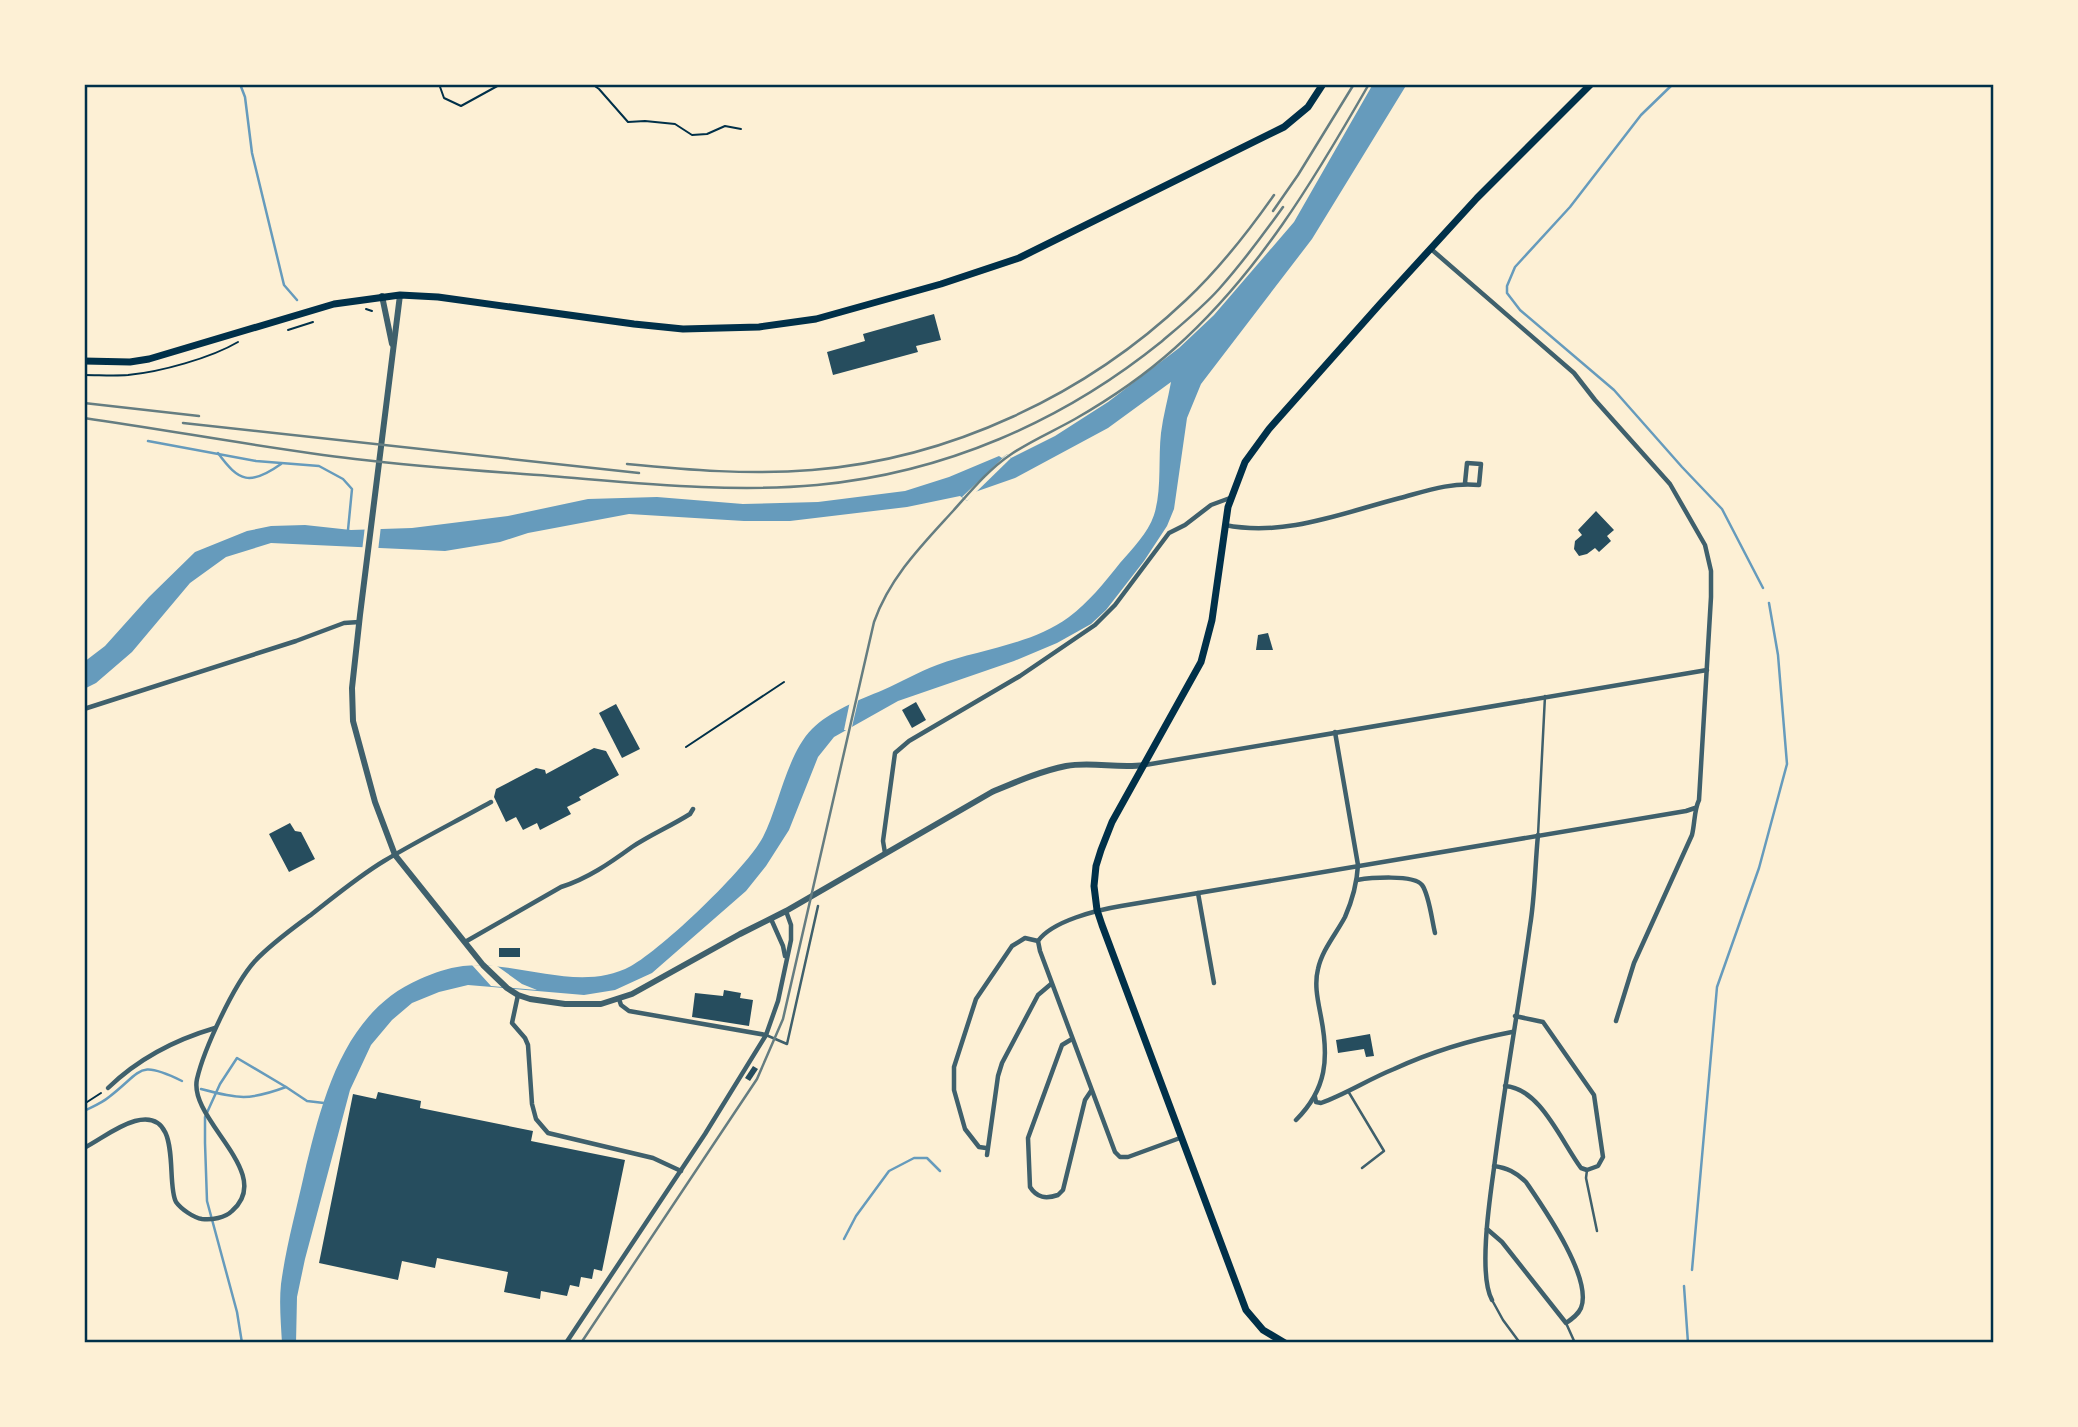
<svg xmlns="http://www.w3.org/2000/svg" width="2078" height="1427" font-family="Quicksand,sans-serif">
	<rect width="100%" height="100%" fill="#fdf0d5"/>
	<path fill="#669bbc" d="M 1373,84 L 1407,84 L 1312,239 L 1201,384 L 1187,418 L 1174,509 L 1167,526 L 1144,561 L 1106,610 L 1091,624 L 1057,643 L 1014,661 L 898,701 L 834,737 L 818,757 L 789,830 L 766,866 L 746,891 L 652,973 L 615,990 L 584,995 L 468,985 L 439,992 L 412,1003 L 392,1020 L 371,1045 L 350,1090 L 305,1259 L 297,1297 L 296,1343 L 282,1343 C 281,1324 279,1303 281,1284 C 286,1247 296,1211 304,1175 C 322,1100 343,1012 420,979 C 434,973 447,968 463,966 C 518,960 579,994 631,966 C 662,949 747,868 763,837 C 779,806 787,754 812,729 C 830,711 859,700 883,690 C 901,682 918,672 937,665 C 980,649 1031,645 1069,617 C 1089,602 1104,583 1120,563 C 1132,549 1148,533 1154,515 C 1162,490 1158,459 1161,433 C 1163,416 1168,399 1171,382 L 1108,428 L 1015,478 L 975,492 L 967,501 L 960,496 L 907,507 L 790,521 L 744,521 L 629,514 L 528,533 L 500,542 L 445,551 L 271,543 L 226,557 L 190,583 L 132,652 L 96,683 L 84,689 L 84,662 L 105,646 L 149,597 L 195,552 L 247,531 L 271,526 L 305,525 L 351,530 L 412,528 L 508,516 L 588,499 L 657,497 L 743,504 L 818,502 L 905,491 L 949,477 L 999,456 L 1002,458 L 1007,454 L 1011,458 L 1055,436 L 1108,402 L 1179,348 L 1214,315 L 1294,222 Z"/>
	<g fill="#fdf0d5">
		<polygon points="1007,454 1011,458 967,501 962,497"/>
		<polygon points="365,526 381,526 378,551 362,551"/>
		<polygon points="859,697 851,731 844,730 850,701"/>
		<polygon points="472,965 497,966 522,984 537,990 491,986"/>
	</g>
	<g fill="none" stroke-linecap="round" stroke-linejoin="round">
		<g stroke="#669bbc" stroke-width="2.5">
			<polyline points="240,84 245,97 252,153 284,285 297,300"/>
			<polyline points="1673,84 1641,115 1570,207 1515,267 1507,286 1507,293 1520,310 1614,390 1682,467 1722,509 1763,588"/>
			<polyline points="148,441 256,461 319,466 343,479 352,489 348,530"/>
			<path d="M 218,453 C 239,482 250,486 281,464"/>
			<path d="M 201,1089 C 239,1099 248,1101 286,1087 L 307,1101 L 324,1103"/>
			<path d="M 84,1111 C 92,1107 102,1103 109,1097 C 143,1071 137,1059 182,1081"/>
			<polyline points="844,1239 856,1216 889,1171 914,1158 927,1158 940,1171"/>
			<polyline points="1692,1270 1717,987 1759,868 1787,764 1778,655 1769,603"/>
			<polyline points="1684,1286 1688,1343"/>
			<polyline points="242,1343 237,1312 207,1201 205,1143 205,1117 220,1084 237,1058 286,1087"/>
		</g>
	</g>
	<g fill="#264d5e">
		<polygon points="934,314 941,340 916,346 918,352 833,375 827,352 865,341 863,334"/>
		<polygon points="1596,511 1614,530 1607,536 1611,541 1599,552 1595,548 1587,554 1579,556 1574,549 1575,541 1582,535 1578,530"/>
		<polygon points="1268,633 1273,650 1256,650 1258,635"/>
		<polygon points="916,702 926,720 912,728 902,710"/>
		<polygon points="616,704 640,749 622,758 599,713"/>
		<polygon points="594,748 606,751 619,775 579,797 581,800 567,807 571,814 540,830 537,823 523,830 516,817 506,822 494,797 496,789 536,768 545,770 546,774"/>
		<polygon points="290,823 295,831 301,832 315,859 289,872 269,834"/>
		<rect x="499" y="948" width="21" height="9"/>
		<polygon points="724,990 741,993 740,998 753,1000 749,1026 692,1017 695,993 723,996"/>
		<polygon points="1370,1034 1374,1056 1366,1057 1364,1049 1338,1053 1336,1040"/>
		<polygon points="753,1066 758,1069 750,1081 745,1078"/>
		<polygon points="378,1092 421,1101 420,1108 533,1131 531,1141 625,1160 602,1271 594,1269 592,1279 581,1277 579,1287 570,1285 567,1296 541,1291 540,1299 504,1292 508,1272 437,1258 435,1268 402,1261 398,1280 319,1263 353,1094 376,1099"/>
	</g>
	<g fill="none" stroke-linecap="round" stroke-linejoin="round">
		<g stroke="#003049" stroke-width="2">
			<polyline points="439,84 444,98 461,106 501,84"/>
			<polyline points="592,84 599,89 628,122 645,121 675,124 692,135 707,134 725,126 741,129"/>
			<polyline points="366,309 372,311"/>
			<polyline points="288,330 313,322"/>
			<path d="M 84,375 C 99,375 114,376 128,375 C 160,372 211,358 238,342"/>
			<polyline points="686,747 784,682"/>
			<polyline points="84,1104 101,1093"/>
		</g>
		<g stroke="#3f606c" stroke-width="2.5">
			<polyline points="1538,835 1545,696"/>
			<polyline points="766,1035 787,1044 818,906"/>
			<polyline points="1348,1091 1384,1151 1362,1168"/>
			<polyline points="1587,1170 1586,1178 1597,1231"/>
			<polyline points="1492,1300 1503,1320 1520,1343"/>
			<polyline points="1566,1323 1575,1343"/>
		</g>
		<g stroke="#3f606c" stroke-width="4.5">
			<path d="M 1431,249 L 1574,373 L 1595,400 L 1670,484 L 1705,545 L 1711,571 L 1711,597 L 1699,800 C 1694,810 1695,823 1692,835 L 1634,963 L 1616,1021"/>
			<path d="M 1225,525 C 1285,537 1342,513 1400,498 C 1426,491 1451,482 1479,485 L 1481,464 L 1467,463 L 1465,483"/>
			<polyline points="84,709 296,641 344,623 359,622"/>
			<polyline points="1145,765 1707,670"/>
			<polyline points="885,853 883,841 895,753 909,741 1020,676 1095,625 1115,605 1169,533 1185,525 1211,505 1230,498"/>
			<path d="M 1357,880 C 1369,878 1414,874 1422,885 C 1429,894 1432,921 1435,933"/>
			<polyline points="1198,893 1214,983"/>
			<polyline points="771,919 783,946 785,956"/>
			<path d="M 465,942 L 561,887 C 587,879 610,863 632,847 C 650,835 671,826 690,814 L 693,809"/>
			<polyline points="518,995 512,1023 525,1038 528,1045 532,1104 536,1119 548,1133 653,1158 681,1171"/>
			<polyline points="619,999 621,1005 629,1011 766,1035"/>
			<path d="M 1072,1039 L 1062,1045 L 1028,1138 L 1030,1187 C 1037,1198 1046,1199 1058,1195 L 1063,1190 L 1085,1100 L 1091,1091"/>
			<path d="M 1505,1086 C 1540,1088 1561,1141 1581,1168 L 1587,1170 L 1598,1166 L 1603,1157 L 1594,1095 L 1543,1022 L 1515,1016"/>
			<path d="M 108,1088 C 139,1058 174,1040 215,1028"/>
			<path d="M 1315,1097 L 1316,1102 L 1321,1103 C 1346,1094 1369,1079 1394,1069 C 1433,1051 1470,1040 1512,1032"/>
			<path d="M 1296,1120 C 1327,1089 1329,1058 1321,1017 C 1318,1001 1314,985 1318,969 C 1322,950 1336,934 1345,917 C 1352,901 1357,882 1358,865 L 1335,732"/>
			<path d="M 1180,1138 L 1128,1157 L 1120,1157 L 1115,1152 L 1040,951 L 1038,941 C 1052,921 1097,910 1121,906 L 1686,811 L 1695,808"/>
			<path d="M 84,1148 C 101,1139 117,1126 135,1121 C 184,1108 165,1182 176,1202 C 181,1209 194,1218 202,1219 C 212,1220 225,1218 232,1211 C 276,1173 188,1120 197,1079 C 204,1049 234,984 255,961 C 272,943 292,929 312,914 C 335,896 359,876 384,861 C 419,840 455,822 491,802"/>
			<polyline points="986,1148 979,1147 965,1129 954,1090 954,1067 976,999 1012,946 1025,938 1038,941"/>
			<polyline points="987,1155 998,1076 1002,1063 1038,995 1051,984"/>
			<path d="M 1487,1229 L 1502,1242 L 1566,1323 C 1572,1319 1578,1315 1581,1308 C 1593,1278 1543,1207 1526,1182 C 1516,1172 1507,1168 1494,1166"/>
			<path d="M 1492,1300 C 1478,1275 1490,1197 1494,1168 C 1504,1087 1519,1006 1530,926 C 1535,896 1535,865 1538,835"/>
			<polyline points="566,1343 705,1134 766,1035 778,1001 791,940 791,925 786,911"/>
		</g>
		<g stroke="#3f606c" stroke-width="6">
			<path d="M 400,295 L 360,615 L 352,688 L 353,721 L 375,802 L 395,855 L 483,965 L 507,988 L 518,995 L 530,999 L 565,1004 L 601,1004 L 632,994 L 740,934 L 786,911 L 992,792 C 1016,782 1041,771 1066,766 C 1092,761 1118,769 1144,765"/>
			<polyline points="382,296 392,344"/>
		</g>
		<g stroke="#003049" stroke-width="7">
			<polyline points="84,361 130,362 149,359 334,304 400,295 438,297 634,324 683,329 759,327 816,319 941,284 1019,258 1284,127 1308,107 1323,84"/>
			<polyline points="1285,1343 1263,1330 1246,1310 1102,925 1097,910 1094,886 1096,866 1101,850 1112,822 1201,662 1212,620 1228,507 1245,462 1269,429 1380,304 1477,198 1591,84"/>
		</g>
		<g stroke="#657d81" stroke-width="2.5">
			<polyline points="1273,211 1298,175 1354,84"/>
			<polyline points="84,403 199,416"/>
			<path d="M 84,418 C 174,431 264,448 355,459 C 420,467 485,471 550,476 C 638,483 729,493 817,485 C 944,473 1062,422 1161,342 C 1181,325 1202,308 1219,289 C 1242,263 1263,235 1283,207"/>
			<polyline points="183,423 639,473"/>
			<path d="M 627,464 C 688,470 750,475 812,470 C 950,459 1086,395 1186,300 C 1219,269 1248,232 1274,195"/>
			<path d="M 581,1343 L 757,1079 L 783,1019 L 874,622 C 890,577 922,545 953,511 C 971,491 988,470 1010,455 C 1030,441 1054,431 1075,419 C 1110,399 1145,375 1175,348 C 1258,274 1314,180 1369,84"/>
		</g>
	</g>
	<rect width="2078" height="1427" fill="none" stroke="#fdf0d5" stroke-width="172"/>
	<rect x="86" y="86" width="1906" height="1255" fill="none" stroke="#003049" stroke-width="2.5"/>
</svg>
